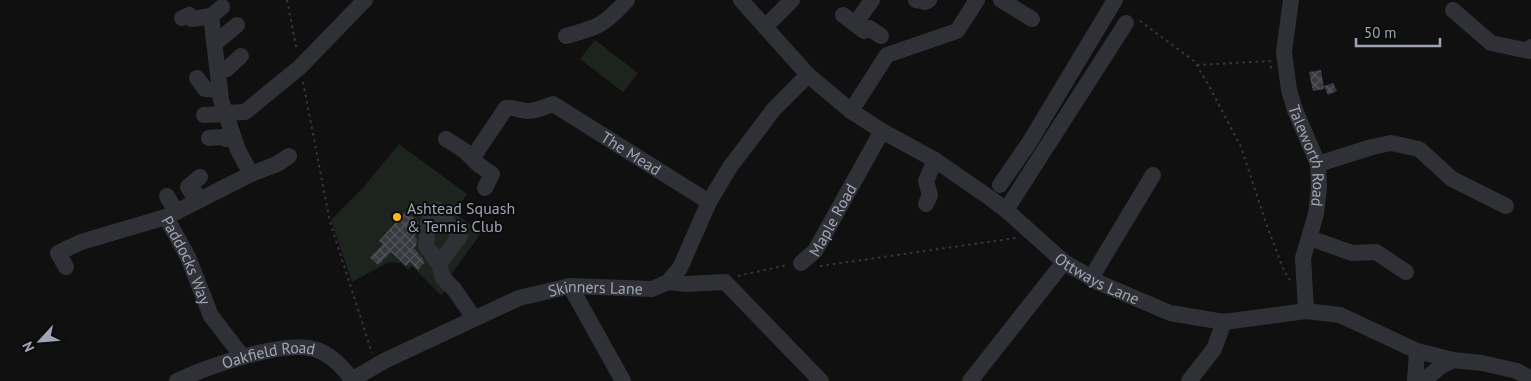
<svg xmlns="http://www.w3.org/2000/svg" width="1531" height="381" font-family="'PT Sans',sans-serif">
	<defs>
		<pattern id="building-cross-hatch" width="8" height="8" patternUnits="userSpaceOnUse" patternTransform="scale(1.25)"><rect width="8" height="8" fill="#393a40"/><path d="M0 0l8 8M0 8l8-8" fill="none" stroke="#525459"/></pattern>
	</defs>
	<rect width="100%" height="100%" fill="#101011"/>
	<g fill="#1c241d">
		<polygon points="595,40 638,73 623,92 580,59"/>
		<polygon points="399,144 467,194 454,213 482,232 452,273 450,286 441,295 412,266 408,270 401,263 389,262 352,282 331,220 362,189"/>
	</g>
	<g fill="url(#building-cross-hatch)">
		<polygon points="1321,70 1324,89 1313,91 1309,72"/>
		<polygon points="1333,83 1337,91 1328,95 1324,86"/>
		<polygon points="406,211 418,222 417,232 414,236 417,239 416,246 414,248 425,262 418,270 410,262 406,266 391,252 378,265 370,258 383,244 379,241"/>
	</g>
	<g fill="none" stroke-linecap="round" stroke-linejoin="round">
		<g stroke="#36383e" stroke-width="2" stroke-dasharray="2.5 4" stroke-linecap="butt">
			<polyline points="287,0 297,51"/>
			<polyline points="1140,21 1194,61 1208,84 1241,147 1267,226 1284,271 1290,280"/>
			<polyline points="1197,65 1270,61 1271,68 1274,68"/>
			<polyline points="303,82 330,222 372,353"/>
			<polyline points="820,266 1016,238"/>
			<polyline points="738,276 787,265"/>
		</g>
		<g stroke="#303137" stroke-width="16">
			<path id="s1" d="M 741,0 L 808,75 L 851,111 L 882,131 L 935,160 L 990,198 L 1006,210 L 1064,262 L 1100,283 L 1170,313 L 1224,322 L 1306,311 L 1340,315 L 1417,351 L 1453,360 L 1482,363 L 1517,371 L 1531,379"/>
			<polyline points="916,0 925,2 929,0"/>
			<polyline points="1001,0 1032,19"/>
			<path id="s2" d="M 1291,0 L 1284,52 L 1289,90 L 1295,110 L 1318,164 L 1319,188 L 1316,214 L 1303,258 L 1306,311"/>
			<polyline points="222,7 211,16 221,100 238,150 251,174"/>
			<polyline points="1453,10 1491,43 1529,51 1531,47"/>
			<polyline points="843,15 864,31 869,28 881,36"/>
			<polyline points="182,18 189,15 192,19 211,16"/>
			<polyline points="855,24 872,0"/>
			<polyline points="765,27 792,0"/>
			<path d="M 566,36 C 599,27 604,25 627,0"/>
			<polyline points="214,44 237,25"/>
			<polyline points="218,71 227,69 241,56"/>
			<polyline points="197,78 205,89 220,90"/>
			<polyline points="851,111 887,55 957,31 977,0"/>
			<polyline points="225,113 245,112 300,67 365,0"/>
			<polyline points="204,115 225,114"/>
			<polyline points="209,138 222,137 226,139 233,137"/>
			<polyline points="446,139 465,151 479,165 492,174 485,188"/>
			<path id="s3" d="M 473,157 L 506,108 C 513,106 519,111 526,111 C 535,112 544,107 553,104 L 709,202"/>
			<polyline points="1318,164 1372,147 1391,143 1419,149 1452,179 1506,206"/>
			<polyline points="1000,185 1029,143 1115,0"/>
			<polyline points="167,196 176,212"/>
			<polyline points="200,200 194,191 191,192 188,187 200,177"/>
			<polyline points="926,204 930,195 926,181 935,160"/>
			<polyline points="1006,210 1126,23"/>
			<path id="s4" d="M 166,217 L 188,257 L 211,316 L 242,356"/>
			<polyline points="1310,238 1352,253 1376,252 1406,272"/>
			<path id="s5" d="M 801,263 L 815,251 L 882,131"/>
			<polyline points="439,264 460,236 436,209 428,224 426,246 439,264 443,278 454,289 474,318"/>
			<polyline points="66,267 58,253 81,242 166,217 251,174 277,164 289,156"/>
			<polyline points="1091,278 1153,175"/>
			<polyline points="668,282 687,284 725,282 821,381"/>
			<polyline points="570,286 623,381"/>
			<path id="s6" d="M 177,381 C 206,367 283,340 314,349 C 330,353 342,367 352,379"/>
			<path id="s7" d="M 350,381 L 384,361 L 519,298 L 570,286 L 652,289 L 668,282 L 680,268 L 709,202 L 730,167 L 774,109 L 808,75"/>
			<polyline points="970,381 1064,262"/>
			<polyline points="1189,381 1214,349 1224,322"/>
			<polyline points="1415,381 1417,351"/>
			<polyline points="1423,381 1440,367 1453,360"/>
		</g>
	</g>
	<circle fill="#ffb61a" stroke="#0b0b0c" stroke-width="2" cx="397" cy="217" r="5"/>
	<g text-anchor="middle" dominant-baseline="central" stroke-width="4" stroke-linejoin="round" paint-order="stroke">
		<g font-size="16" fill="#9fa5b4" stroke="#0b0b0c">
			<text stroke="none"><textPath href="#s3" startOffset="200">The Mead</textPath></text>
			<text stroke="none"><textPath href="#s2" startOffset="160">Taleworth Road</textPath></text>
			<text stroke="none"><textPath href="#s5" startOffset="54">Maple Road</textPath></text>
			<text stroke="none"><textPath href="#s4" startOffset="48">Paddocks Way</textPath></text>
			<text stroke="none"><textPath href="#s1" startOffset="456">Ottways Lane</textPath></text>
			<text stroke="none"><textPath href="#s7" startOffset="266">Skinners Lane</textPath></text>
			<text stroke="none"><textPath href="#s6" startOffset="96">Oakfield Road</textPath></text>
		</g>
		<g font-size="16" fill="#9fa5b4" stroke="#0b0b0c" text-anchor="start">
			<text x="407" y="208">Ashtead Squash<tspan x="407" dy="18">&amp; Tennis Club</tspan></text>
		</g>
	</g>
	<g transform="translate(40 341) rotate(244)" stroke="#0b0b0c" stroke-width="4" paint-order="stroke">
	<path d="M0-4L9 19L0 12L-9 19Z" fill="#9fa5b4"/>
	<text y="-8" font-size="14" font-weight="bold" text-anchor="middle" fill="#9fa5b4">N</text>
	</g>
	<path d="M1356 38v8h84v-8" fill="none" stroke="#9fa5b4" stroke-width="2.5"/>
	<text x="1364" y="38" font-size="15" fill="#9fa5b4" stroke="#0b0b0c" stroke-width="4" paint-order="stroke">50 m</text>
</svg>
